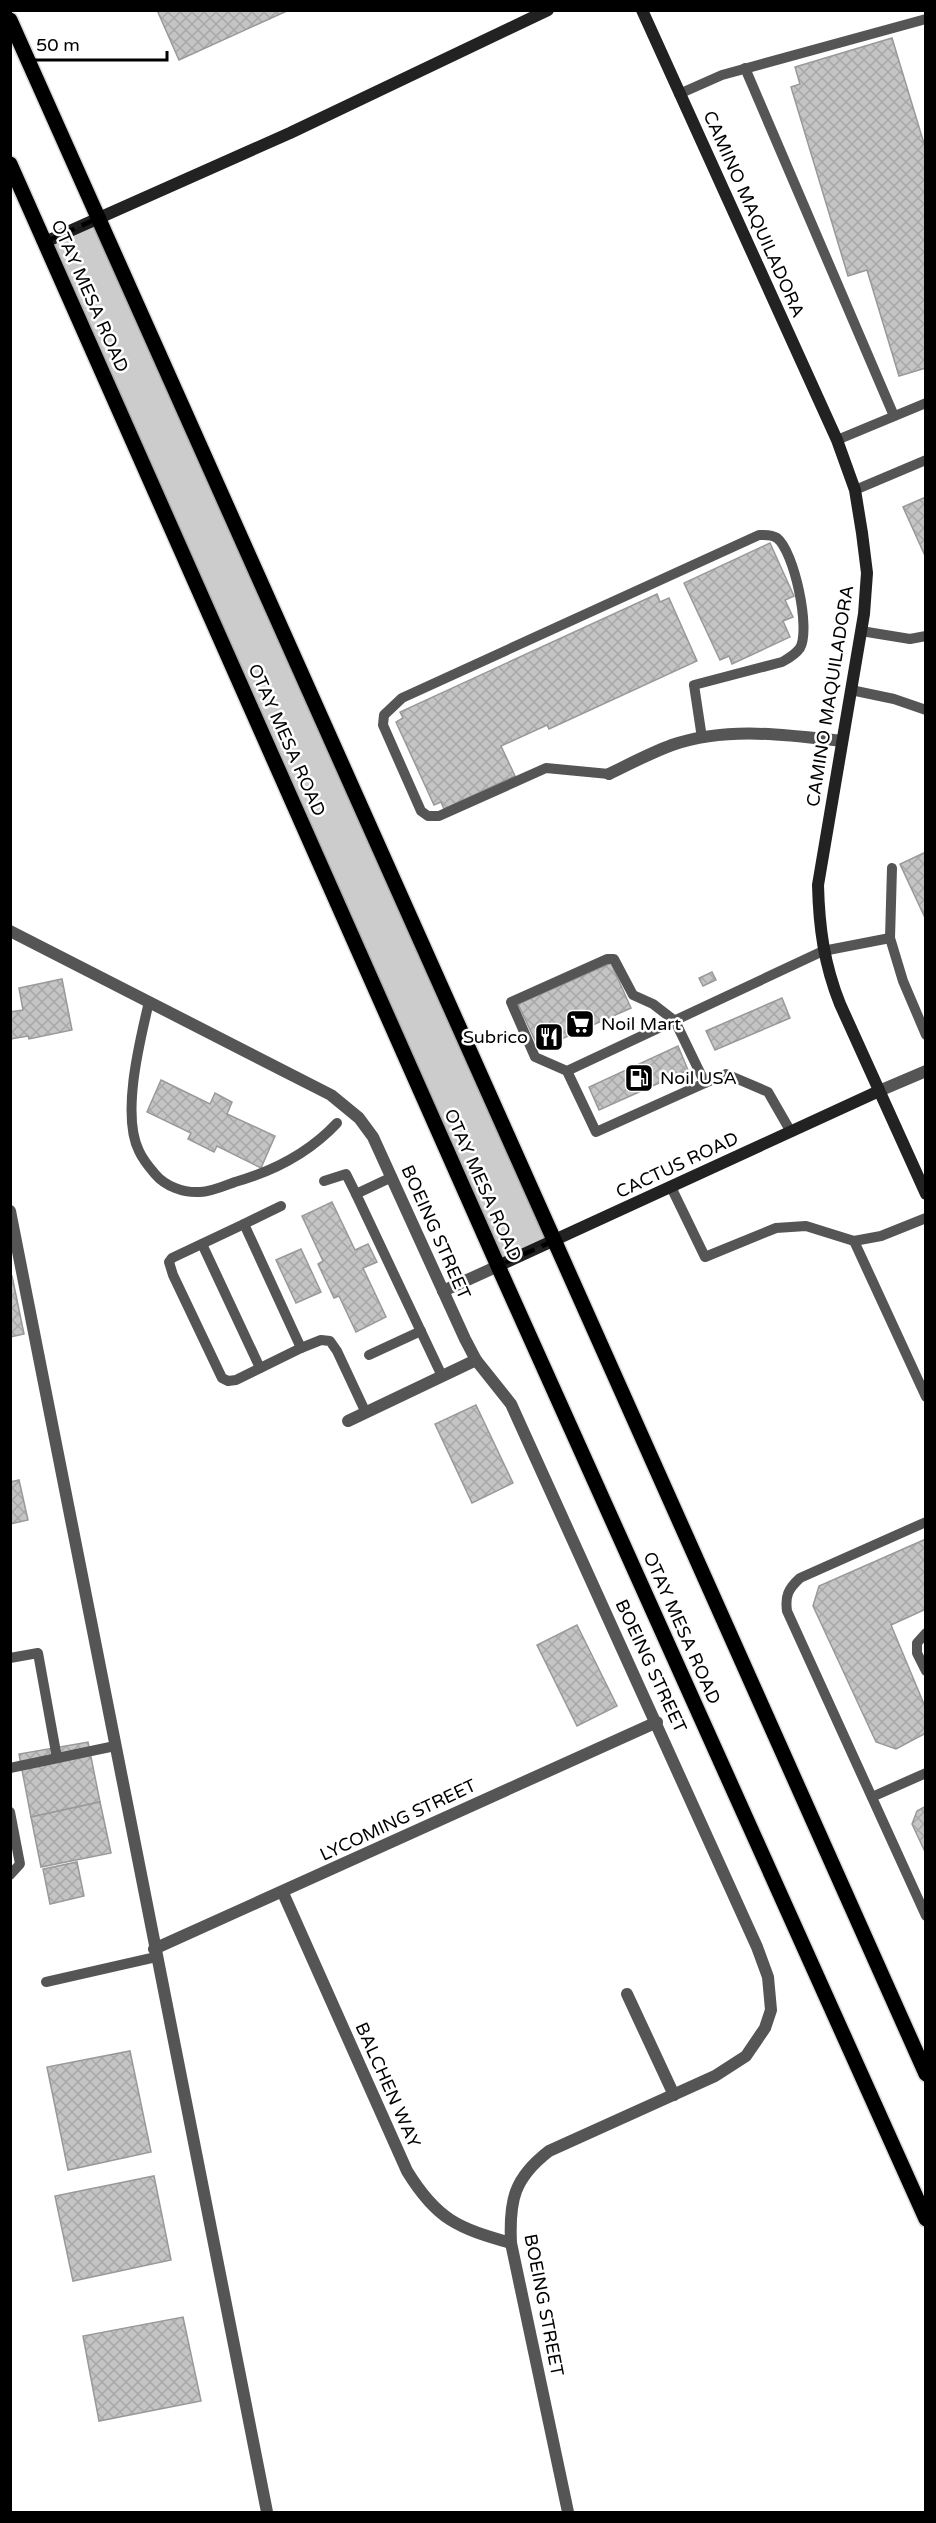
<svg xmlns="http://www.w3.org/2000/svg" width="936" height="2523" font-family="'Varela Round',sans-serif">
	<defs>
		<pattern id="building-cross-hatch" width="8" height="8" patternUnits="userSpaceOnUse" patternTransform="scale(1.5)"><rect width="8" height="8" fill="#c4c4c4"/><path d="M0 0l8 8M0 8l8-8" fill="none" stroke="#a7a7a7"/></pattern>
	</defs>
	<rect width="100%" height="100%" fill="#fff"/>
	<g fill="url(#building-cross-hatch)" stroke="#999" stroke-width="1.5">
		<polygon points="157,10 289,10 179,60"/>
		<polygon points="892,38 926,150 926,368 899,376 867,270 848,276 791,87 800,84 795,67"/>
		<polygon points="926,497 926,558 903,507"/>
		<polygon points="770,543 794,596 785,600 793,617 783,621 790,637 732,664 729,656 720,660 684,583"/>
		<polygon points="657,594 660,602 669,598 697,661 549,729 547,725 501,746 515,776 444,809 441,802 434,805 396,722 403,718 400,712"/>
		<polygon points="926,852 926,920 900,864"/>
		<polygon points="611,963 631,1008 539,1049 518,1004"/>
		<polygon points="712,972 716,980 703,986 699,978"/>
		<polygon points="62,979 72,1030 29,1039 28,1036 10,1039 10,1012 23,1010 19,988"/>
		<polygon points="782,998 790,1018 715,1050 706,1031"/>
		<polygon points="678,1046 688,1070 599,1110 589,1087"/>
		<polygon points="161,1080 210,1104 215,1093 232,1102 227,1114 275,1136 261,1168 217,1146 214,1152 188,1139 191,1133 147,1112"/>
		<polygon points="332,1202 355,1250 368,1244 377,1262 363,1268 386,1317 356,1332 339,1296 334,1298 318,1264 323,1261 302,1216"/>
		<polygon points="301,1249 321,1292 296,1303 276,1260"/>
		<polygon points="12,1276 24,1334 10,1337 10,1277"/>
		<polygon points="476,1405 513,1483 472,1503 435,1424"/>
		<polygon points="19,1480 28,1520 10,1524 10,1482"/>
		<polygon points="926,1539 926,1609 891,1625 926,1709 926,1733 896,1749 876,1742 813,1606 819,1586"/>
		<polygon points="577,1625 617,1706 577,1726 537,1645"/>
		<polygon points="88,1742 100,1802 31,1817 19,1754"/>
		<polygon points="100,1802 111,1853 41,1867 31,1817"/>
		<polygon points="926,1806 926,1854 912,1824 917,1811"/>
		<polygon points="77,1862 84,1896 50,1904 43,1869"/>
		<polygon points="130,2051 151,2152 68,2170 47,2067"/>
		<polygon points="154,2176 171,2260 73,2281 55,2196"/>
		<polygon points="183,2317 201,2401 99,2421 83,2336"/>
	</g>
	<g fill="none" stroke-linecap="round" stroke-linejoin="round">
		<g stroke="#dbdbdb" stroke-width="18">
			<g id="primary">
				<polyline points="10,20 926,2074"/>
				<polyline points="10,164 498,1266 926,2219"/>
			</g>
		</g>
		<g stroke="#555" stroke-width="10">
			<polyline points="745,68 894,416"/>
			<polyline points="679,94 722,75 926,19"/>
			<polyline points="837,440 926,403"/>
			<polyline points="855,490 926,460"/>
			<polyline points="861,631 910,639 926,636"/>
			<polyline points="851,690 894,699 926,710"/>
			<path d="M 609,774 L 546,768 L 439,816 L 428,816 L 421,811 L 383,725 L 384,715 L 402,698 L 759,535 C 765,535 771,534 777,538 C 794,551 811,629 800,648 C 795,655 789,658 782,662 L 694,685 L 702,738"/>
			<polyline points="890,938 892,868"/>
			<path d="M 149,1002 C 140,1040 121,1115 139,1151 C 143,1160 149,1167 155,1174 C 165,1186 183,1193 200,1192 C 211,1192 224,1186 235,1182 C 274,1171 309,1153 337,1123"/>
			<polyline points="567,1071 535,1057 511,1002 607,959 614,959 633,995 653,1004 675,1021 705,1083 596,1132 567,1071 823,951 890,938 903,981 926,1035"/>
			<polyline points="705,1083 726,1074 768,1092 791,1132"/>
			<polyline points="392,1177 356,1194 442,1376"/>
			<polyline points="324,1181 346,1174 356,1194"/>
			<polyline points="671,1187 705,1257 776,1228 806,1226 854,1241 881,1236 926,1218"/>
			<polyline points="281,1206 244,1224 301,1348 321,1340 330,1341 337,1351 366,1413"/>
			<polyline points="244,1224 172,1258 169,1262 173,1275 222,1378 228,1381 236,1380 301,1348"/>
			<polyline points="854,1241 926,1397"/>
			<polyline points="202,1244 260,1368"/>
			<polyline points="369,1355 421,1331"/>
			<path d="M 926,1522 L 800,1578 C 788,1589 785,1596 787,1611 L 926,1916"/>
			<polyline points="926,1633 917,1643 917,1653 926,1671"/>
			<polyline points="10,1658 38,1653 57,1758"/>
			<polyline points="10,1768 115,1746"/>
			<polyline points="872,1797 926,1773"/>
			<polyline points="10,1812 20,1864 10,1875"/>
			<polyline points="46,1982 156,1957"/>
		</g>
		<g stroke="#555" stroke-width="12">
			<path d="M 609,774 C 630,764 650,753 672,745 C 728,726 786,735 842,741"/>
			<path d="M 10,931 L 331,1095 L 359,1118 L 373,1137 L 465,1339 L 476,1360 L 511,1404 L 757,1947 L 768,1977 L 771,2010 L 765,2028 L 746,2056 L 715,2076 L 549,2151 C 514,2178 509,2200 511,2243 L 568,2512"/>
			<polyline points="879,1091 926,1071"/>
			<polyline points="10,1211 267,2512"/>
			<polyline points="443,1291 498,1266"/>
			<polyline points="348,1421 476,1360"/>
			<path d="M 283,1893 L 407,2171 C 437,2220 458,2228 511,2243"/>
			<polyline points="154,1949 657,1722"/>
			<polyline points="627,1994 674,2095"/>
		</g>
		<g stroke="#222" stroke-width="12">
			<path d="M 642,10 L 837,440 L 855,490 L 862,533 L 867,573 L 864,614 L 818,885 C 819,927 824,964 840,1004 L 926,1194"/>
			<polyline points="45,242 290,133 548,10"/>
			<polyline points="498,1266 879,1091"/>
		</g>
		<use href="#primary" stroke="#000" stroke-width="15"/>
	</g>
	<path fill="#000" fill-opacity="0.2" stroke="#000" stroke-width="4.5" stroke-dasharray="12 8" stroke-linejoin="round" d="M 98,218 L 553,1241 L 498,1266 L 45,242 Z"/>
	<defs>
		<g id="supermarket-square" transform="scale(1.5)"><rect x="-9" y="-9" width="18" height="18" rx="4" fill="#000" stroke="#fff"/><path d="M-6-5.5h2.5l.6 2H6L4.5 2H-2.5L-4.4-4H-6ZM-1.5 3.2a1.3 1.3 0 1 0 .1 0ZM3 3.2a1.3 1.3 0 1 0 .1 0Z" fill="#fff"/></g>
		<g id="restaurant-square" transform="scale(1.5)"><rect x="-9" y="-9" width="18" height="18" rx="4" fill="#000" stroke="#fff"/><path d="M-5-6h1v4h1v-4h1v4h1v-4h1v5L-1.5 .5V6h-2V.5L-5-1ZM5-6V6H3V1.5H1.5Q1.5-4 5-6Z" fill="#fff"/></g>
		<g id="fuel-square" transform="scale(1.5)"><rect x="-9" y="-9" width="18" height="18" rx="4" fill="#000" stroke="#fff"/><path d="M-5.5-6h7V0h2V4h1.3V-2.5L3-4.5l.8-.8L6-3V5H2.5V1h-1V6h-7ZM-4.2-4.7v3.2H.2V-4.7Z" fill="#fff"/></g>
	</defs>
	<g fill-rule="evenodd">
		<use href="#supermarket-square" x="580" y="1024"/>
		<use href="#restaurant-square" x="549" y="1037"/>
		<use href="#fuel-square" x="639" y="1078"/>
	</g>
	<g text-anchor="middle" dominant-baseline="central" stroke-width="5" stroke-linejoin="round" paint-order="stroke">
		<g font-size="18" fill="#000" stroke="#fff">
			<text transform="translate(754 214) rotate(66)">CAMINO MAQUILADORA</text>
			<text transform="translate(90 296) rotate(66)">OTAY MESA ROAD</text>
			<text transform="translate(830 696) rotate(-81)">CAMINO MAQUILADORA</text>
			<text transform="translate(287 740) rotate(66)">OTAY MESA ROAD</text>
			<text transform="translate(677 1165) rotate(-25)">CACTUS ROAD</text>
			<text transform="translate(483 1185) rotate(66)">OTAY MESA ROAD</text>
			<text transform="translate(436 1232) rotate(66)">BOEING STREET</text>
			<text transform="translate(682 1628) rotate(66)">OTAY MESA ROAD</text>
			<text transform="translate(651 1666) rotate(65)">BOEING STREET</text>
			<text transform="translate(398 1820) rotate(-25)">LYCOMING STREET</text>
			<text transform="translate(388 2085) rotate(66)">BALCHEN WAY</text>
			<text transform="translate(544 2305) rotate(79)">BOEING STREET</text>
		</g>
		<g font-size="18" fill="#000" stroke="#fff" text-anchor="start">
			<text x="601" y="1024">Noil Mart</text>
			<text x="528" y="1037" text-anchor="end">Subrico</text>
			<text x="660" y="1078">Noil USA</text>
		</g>
	</g>
	<rect width="936" height="2523" fill="none" stroke="#000000" stroke-width="24"/>
	<path d="M27 51v9h140v-9" fill="none" stroke="#000000" stroke-width="3"/>
	<text x="36" y="51" font-size="18" fill="#000000" stroke="#ffffff" stroke-width="4.5" paint-order="stroke">50 m</text>
</svg>
